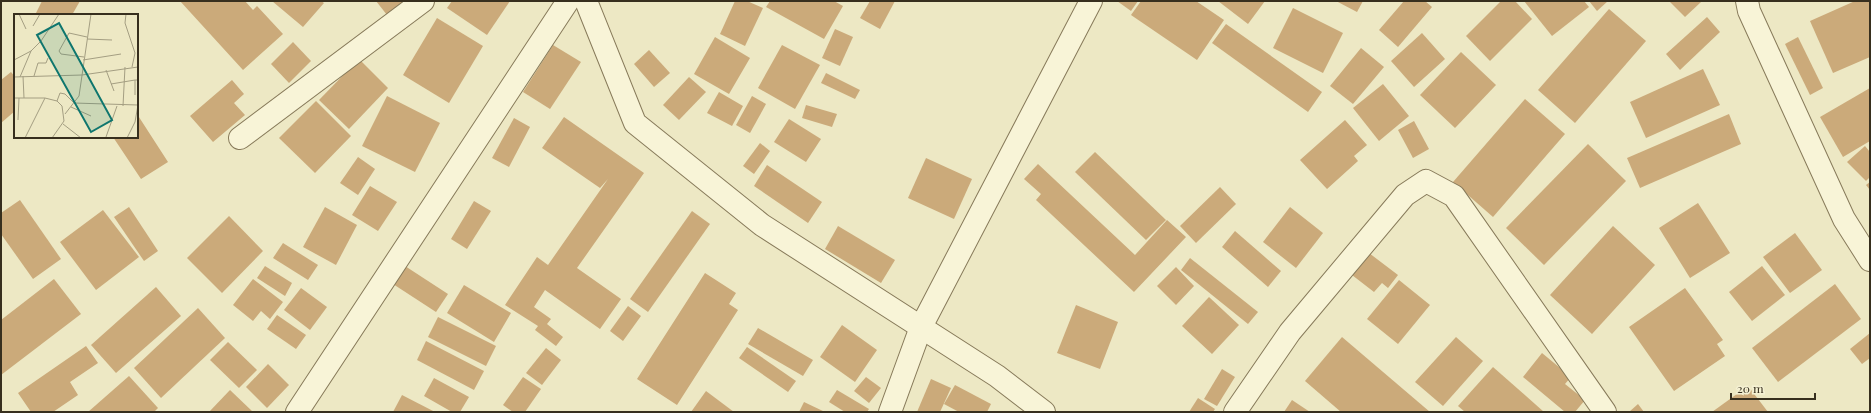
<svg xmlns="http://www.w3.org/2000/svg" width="1871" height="413" font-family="'Playfair Display',serif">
	<rect width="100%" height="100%" fill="#ede8c4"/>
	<g fill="#cbaa7a">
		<polygon points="42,1 80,1 72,15 35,15"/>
		<polygon points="180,1 245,1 253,10 257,6 283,34 243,70"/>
		<polygon points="272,1 321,1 324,3 303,27"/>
		<polygon points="376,1 405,1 387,15"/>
		<polygon points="452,1 510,1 487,35 447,8"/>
		<polygon points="735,1 747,1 763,8 745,46 720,34"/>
		<polygon points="770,1 834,1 843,6 824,39 766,7"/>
		<polygon points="870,1 895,1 880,29 860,18"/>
		<polygon points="1117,1 1138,1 1131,11"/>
		<polygon points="1141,1 1196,1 1224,20 1197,60 1131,15"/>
		<polygon points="1218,1 1265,1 1248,24"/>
		<polygon points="1336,1 1363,1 1357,12"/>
		<polygon points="1404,1 1425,1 1432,7 1398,47 1379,30"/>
		<polygon points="1501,1 1515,1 1532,19 1490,61 1466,36"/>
		<polygon points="1524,1 1584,1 1589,7 1552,36"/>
		<polygon points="1589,1 1608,1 1597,11"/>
		<polygon points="1669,1 1700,1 1701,2 1685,17"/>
		<polygon points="1855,1 1870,1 1870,57 1833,73 1810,21"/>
		<polygon points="1293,8 1343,33 1323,73 1273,48"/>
		<polygon points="1609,9 1646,41 1575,123 1538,90"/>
		<polygon points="1707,17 1720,32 1680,70 1666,54"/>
		<polygon points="437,18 483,46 449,103 403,75"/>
		<polygon points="1226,24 1322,92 1308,112 1212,43"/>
		<polygon points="835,29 853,37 840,66 822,58"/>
		<polygon points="1422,33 1445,59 1414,87 1391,61"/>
		<polygon points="715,37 750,58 729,94 694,74"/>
		<polygon points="1798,37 1823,88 1810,95 1785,44"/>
		<polygon points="293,42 311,61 289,83 271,64"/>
		<polygon points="553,45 581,62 550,109 523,92"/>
		<polygon points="782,45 820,65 795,109 758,88"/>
		<polygon points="1361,48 1384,67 1353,104 1330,86"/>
		<polygon points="649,50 670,73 654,87 634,64"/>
		<polygon points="1461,52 1496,85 1455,128 1420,95"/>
		<polygon points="359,59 388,88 349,129 319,100"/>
		<polygon points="1703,69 1720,105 1646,138 1630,102"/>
		<polygon points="11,72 15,77 15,111 1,123 1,80"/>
		<polygon points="826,73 860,90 855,99 821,83"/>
		<polygon points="689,77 706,92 679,120 663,105"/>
		<polygon points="232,80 244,94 234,103 245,115 213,142 190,116"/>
		<polygon points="1383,84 1409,116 1379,141 1353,108"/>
		<polygon points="1870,88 1870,141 1843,157 1820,117"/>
		<polygon points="719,92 743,106 732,126 707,113"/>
		<polygon points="387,96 440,123 415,172 362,146"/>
		<polygon points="752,96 766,104 750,133 736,125"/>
		<polygon points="1525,99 1565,134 1493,217 1453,182"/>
		<polygon points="316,101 351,136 315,173 279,138"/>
		<polygon points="806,105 837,114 832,127 802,118"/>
		<polygon points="137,114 168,162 141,179 113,137 137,137"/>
		<polygon points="1729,114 1741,144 1640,188 1627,158"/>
		<polygon points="564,117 644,173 577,268 621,299 600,329 545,290 534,307 551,319 547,324 563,337 556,346 535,330 538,326 505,305 537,257 548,265 608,179 600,188 542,148"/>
		<polygon points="514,118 530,127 509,167 492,158"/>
		<polygon points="789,119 821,139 806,162 774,142"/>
		<polygon points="1345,120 1367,145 1354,156 1358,161 1327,189 1300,160"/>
		<polygon points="1414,121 1429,149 1413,158 1398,130"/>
		<polygon points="760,143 770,151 754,174 743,166"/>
		<polygon points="1588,144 1626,181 1544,265 1506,228"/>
		<polygon points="1865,146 1870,152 1870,177 1866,181 1847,162"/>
		<polygon points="1095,152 1166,220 1146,240 1075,172"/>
		<polygon points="358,157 375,169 358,195 340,183"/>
		<polygon points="926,158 972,179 954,219 908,198"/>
		<polygon points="1038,164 1135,255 1167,220 1186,237 1134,292 1036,200 1041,194 1024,179"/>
		<polygon points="767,165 822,202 808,223 754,186"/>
		<polygon points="1870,182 1870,190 1866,185"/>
		<polygon points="370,186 397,202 378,231 352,215"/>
		<polygon points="1220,187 1236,204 1196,243 1180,226"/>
		<polygon points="20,200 61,259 33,279 1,234 1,213"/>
		<polygon points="474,201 491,211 467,249 451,239"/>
		<polygon points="1698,203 1730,253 1690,278 1659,228"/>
		<polygon points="129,207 158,251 144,261 114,217"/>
		<polygon points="325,207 357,225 336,265 303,247"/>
		<polygon points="1290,207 1323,233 1296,268 1263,242"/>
		<polygon points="103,210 139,257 96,290 60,242"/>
		<polygon points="692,211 710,224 648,312 630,299"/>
		<polygon points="229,216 263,251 222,293 187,258"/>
		<polygon points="838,226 895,260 881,283 825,249"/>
		<polygon points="1613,226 1655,265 1592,334 1550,295"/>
		<polygon points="1235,231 1281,271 1268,287 1222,247"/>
		<polygon points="1795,233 1822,270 1790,293 1763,257"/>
		<polygon points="283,243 318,265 308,280 273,258"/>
		<polygon points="1369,253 1398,275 1388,288 1382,283 1374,292 1352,275"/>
		<polygon points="1190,258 1258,312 1248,324 1181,270"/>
		<polygon points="265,266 292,283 285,296 257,278"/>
		<polygon points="405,266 448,294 436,312 393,284"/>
		<polygon points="1762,266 1785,295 1752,321 1729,292"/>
		<polygon points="1176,267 1194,286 1176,305 1157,286"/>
		<polygon points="705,273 736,293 729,304 738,310 677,405 637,379"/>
		<polygon points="54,279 81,314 1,375 1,320"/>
		<polygon points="253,279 283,302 270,319 261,311 253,321 233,305"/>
		<polygon points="1399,280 1430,305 1398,344 1367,319"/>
		<polygon points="1835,284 1861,319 1778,382 1752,348"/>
		<polygon points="464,285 511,313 494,342 447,313"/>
		<polygon points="156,287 181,316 116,373 91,345"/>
		<polygon points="301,288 327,307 310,330 284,310"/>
		<polygon points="1685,288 1723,340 1717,344 1725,356 1674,391 1629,327"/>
		<polygon points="1209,297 1239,325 1212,354 1182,326"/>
		<polygon points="1076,305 1118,322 1100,369 1057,353"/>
		<polygon points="628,306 641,316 623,341 610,331"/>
		<polygon points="198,308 225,338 161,398 134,368"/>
		<polygon points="277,315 306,335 296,349 267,329"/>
		<polygon points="438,317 496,346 486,366 428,337"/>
		<polygon points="842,325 877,350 855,382 820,357"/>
		<polygon points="758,328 813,360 803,376 748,344"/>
		<polygon points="1870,333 1870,358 1862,364 1850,349"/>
		<polygon points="1342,337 1430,412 1341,412 1305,381"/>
		<polygon points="1456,337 1483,361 1443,406 1415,382"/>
		<polygon points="426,341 484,371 474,390 417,360"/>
		<polygon points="228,342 257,370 239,388 210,360"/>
		<polygon points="86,346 98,363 70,382 78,395 53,412 31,412 18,393"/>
		<polygon points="747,347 796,381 788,392 739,358"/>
		<polygon points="546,348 561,360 542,385 526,373"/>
		<polygon points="1542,353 1571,377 1565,384 1585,400 1575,412 1565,412 1523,377"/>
		<polygon points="268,364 289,385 267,408 246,387"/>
		<polygon points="1493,367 1544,412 1465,412 1458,406"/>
		<polygon points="1222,369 1235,377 1217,406 1204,399"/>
		<polygon points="129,376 158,408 154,412 88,412"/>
		<polygon points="523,377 541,389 525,412 513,412 503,405"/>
		<polygon points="866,377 881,388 869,403 854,391"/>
		<polygon points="434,378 469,397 460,412 452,412 424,396"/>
		<polygon points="931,379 951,388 940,412 917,412"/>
		<polygon points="955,385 991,404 987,412 959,412 944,404"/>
		<polygon points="1748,386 1768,412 1712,412"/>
		<polygon points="230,390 253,412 209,412"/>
		<polygon points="837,390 869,409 867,412 845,412 829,402"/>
		<polygon points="706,391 734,412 691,412"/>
		<polygon points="402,395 435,412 393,412"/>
		<polygon points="1198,398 1215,409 1213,412 1189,412"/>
		<polygon points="1292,400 1310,412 1284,412"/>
		<polygon points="804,402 825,412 799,412"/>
		<polygon points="1638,404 1644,412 1629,412"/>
	</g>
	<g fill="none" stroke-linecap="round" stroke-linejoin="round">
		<g stroke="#877a5a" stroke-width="24">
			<g id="street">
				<polyline points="586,1 635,123 762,225 997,376 1044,412"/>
				<polyline points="1747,1 1749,11 1844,219 1870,260"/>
				<polyline points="240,138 423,1"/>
				<polyline points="297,412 568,1"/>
				<polyline points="890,412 921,327 1091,1"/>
				<polyline points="1235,412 1290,332 1405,195 1426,181 1454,196 1605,412"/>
			</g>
		</g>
		<use href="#street" stroke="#f8f4d7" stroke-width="22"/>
	</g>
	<g transform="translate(14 14)">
		<rect width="124" height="124" fill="#ede8c4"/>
		<path fill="none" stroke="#a49e82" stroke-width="1" d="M 5,0 L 12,15M 112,0 L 111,9 L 121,39 L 118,53M 19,12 L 26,0M 73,25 L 98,26M 70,43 L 47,40 L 45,37 L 55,19 L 73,23M 0,46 L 17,37M 69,46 L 107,40M 92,56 L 100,77M 9,62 L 10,84M 20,62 L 24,49 L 32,49 L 34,44M 0,63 L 68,61 L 124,53M 6,63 L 17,37 L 27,27 L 45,0M 97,70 L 121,66M 121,81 L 121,66 L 124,66M 0,84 L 31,84 L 43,87 L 48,92 L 50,107 L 38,124M 43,87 L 46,79 L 51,80 L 60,89M 60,89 L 124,91M 109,92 L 111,53M 57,93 L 77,102M 51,100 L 65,82 L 77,0M 4,106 L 5,84M 49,110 L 67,124M 92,123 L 103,92M 11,124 L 31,84M 113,124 L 121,108 L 124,91"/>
		<path fill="#0f766e" fill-opacity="0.15" stroke="#0f766e" stroke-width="2" d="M 45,9 L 98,106 L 77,118 L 23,21 Z"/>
		<rect width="124" height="124" fill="none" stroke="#372f1e" stroke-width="2"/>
	</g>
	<rect width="1871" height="413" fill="none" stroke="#372f1e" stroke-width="4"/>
	<path d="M1731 393v6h84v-6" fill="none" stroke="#372f1e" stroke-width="2"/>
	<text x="1737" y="393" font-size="12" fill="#372f1e" stroke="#f5f1d3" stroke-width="3" paint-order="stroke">20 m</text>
</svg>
